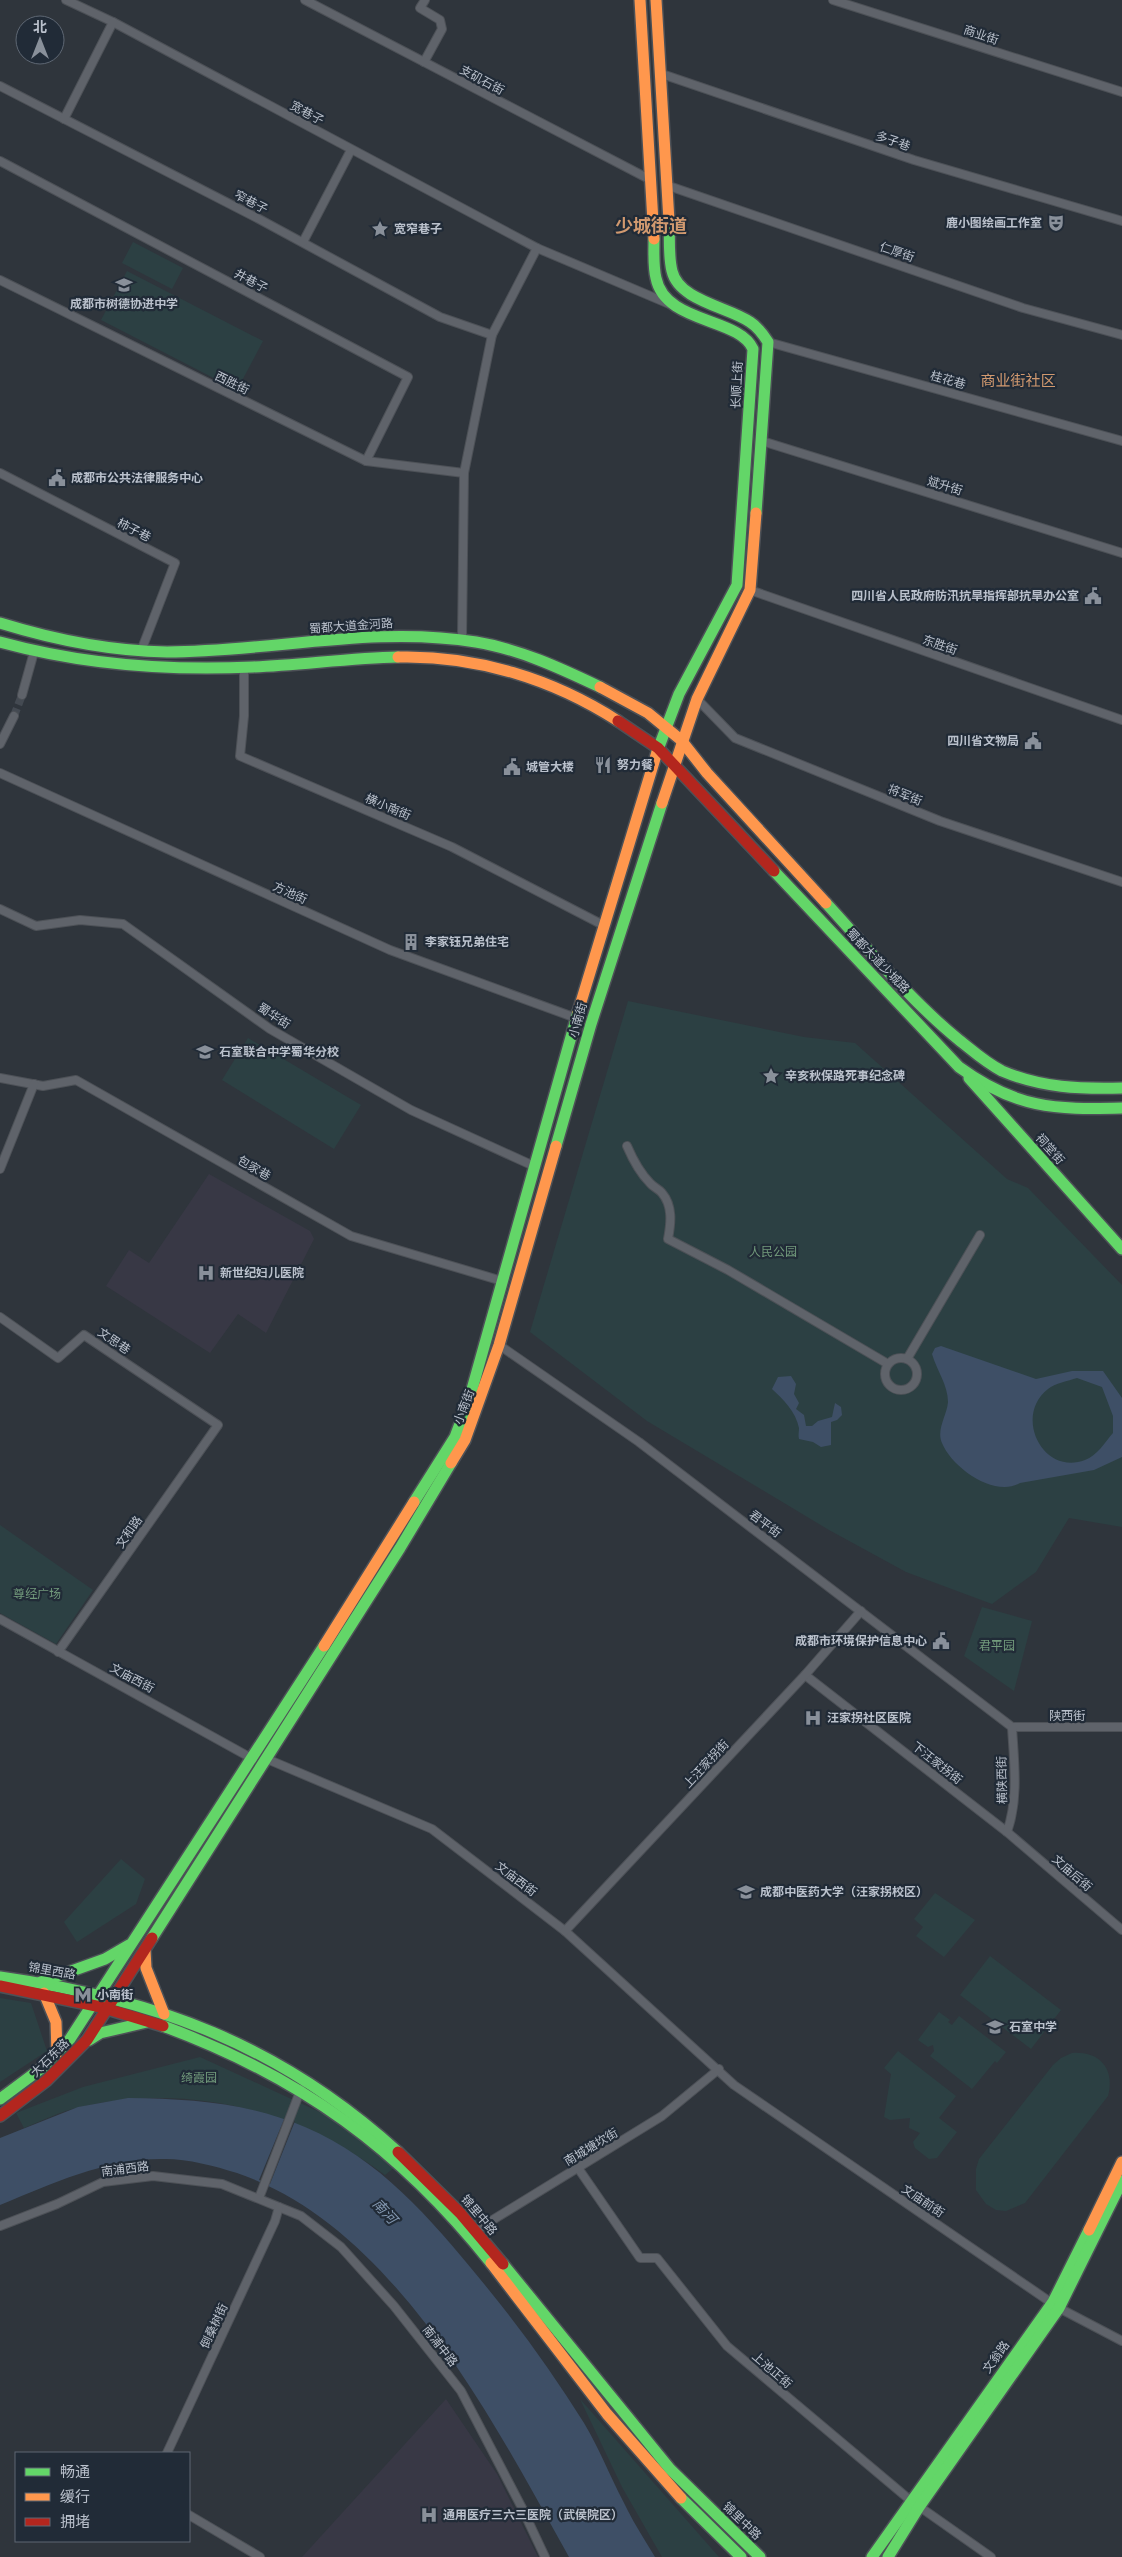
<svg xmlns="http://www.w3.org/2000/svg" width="1122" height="2557" font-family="Arial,'Noto Sans SC',sans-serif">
	<rect width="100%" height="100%" fill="#2f353c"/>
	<g fill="#383845">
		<polygon points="209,1174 310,1231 314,1239 266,1333 238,1314 210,1353 106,1286 129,1250 149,1263"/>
		<polygon points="446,2399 497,2474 538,2557 302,2557"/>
	</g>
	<g fill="#2c4043">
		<polygon points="133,242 183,268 172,289 122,263"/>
		<polygon points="127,271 263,341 237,390 101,320"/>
		<polygon points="628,1001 804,1037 855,1043 1007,1179 1028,1188 1122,1285 1122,1527 1069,1518 1036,1572 992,1604 906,1572 829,1530 647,1421 530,1332"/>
		<polygon points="248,1038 361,1105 334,1149 222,1080"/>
		<polygon points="0,1525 93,1590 56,1644 0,1613"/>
		<polygon points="982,1607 1032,1621 1014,1691 964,1656"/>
		<polygon points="121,1859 145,1879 136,1904 77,1942 64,1922"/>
		<polygon points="935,1893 975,1920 944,1957 916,1936 923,1927 914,1919"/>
		<polygon points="990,1956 1061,2010 1031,2049 960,1995"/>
		<polygon points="0,1998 31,2003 47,2051 0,2082"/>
		<polygon points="939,2012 950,2020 948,2022 952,2025 959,2016 1006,2052 997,2063 995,2061 972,2089 930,2056 934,2051 933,2045 928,2047 918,2040"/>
		<polygon points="898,2051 956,2096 939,2118 957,2132 937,2158 929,2159 915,2148 913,2142 920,2133 909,2128 910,2118 890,2120 884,2117 891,2074 884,2068"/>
		<path d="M 1072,2053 C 1100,2051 1115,2069 1108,2096 L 1025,2203 L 1006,2211 L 996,2210 L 986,2204 L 976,2190 L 976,2169 L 979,2159 L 1053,2065 L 1061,2058 Z"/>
		<path d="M 200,2057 L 324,2114 L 364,2138 L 396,2166 L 385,2175 C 298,2110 187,2082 80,2107 C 61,2111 42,2121 24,2128 L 16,2113 L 83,2087 Z"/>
		<polygon points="580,2399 719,2557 662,2557 622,2487"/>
	</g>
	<g fill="#3e4f66" fill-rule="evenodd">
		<path d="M 941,1346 L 1036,1379 L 1072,1371 L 1103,1371 L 1122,1398 L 1122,1457 L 1094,1470 L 1020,1483 C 995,1498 952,1468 942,1443 C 936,1430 947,1415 948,1402 C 948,1385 937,1371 932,1354 L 935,1348 ZM 1077,1378 L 1102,1387 L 1113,1416 L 1113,1433 C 1105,1442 1097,1456 1085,1460 C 1043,1476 1013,1416 1048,1389 C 1055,1383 1068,1381 1077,1378 Z"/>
		<path d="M 791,1376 L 796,1384 L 794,1394 L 799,1403 L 796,1409 L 804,1415 L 806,1426 L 812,1426 L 818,1421 L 832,1417 L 835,1403 L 841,1407 L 842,1415 L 837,1420 L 831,1422 L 831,1445 L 821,1447 L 813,1442 L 799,1439 C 798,1435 799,1432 799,1428 C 796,1412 783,1399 772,1389 L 778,1377 Z"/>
		<path d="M 128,2098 C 192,2099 245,2102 305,2127 C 380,2159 430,2218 480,2279 C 518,2325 553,2373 584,2423 C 599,2448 610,2476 623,2501 C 632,2520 644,2539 655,2557 L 569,2557 C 493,2421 394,2226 237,2173 C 214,2166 189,2159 165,2159 C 106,2158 54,2183 0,2205 L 0,2138 L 78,2107 Z"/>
	</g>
	<polygon fill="#2f353c" points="285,2117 295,2121 270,2184 259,2180"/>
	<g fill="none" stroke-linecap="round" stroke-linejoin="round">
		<polyline stroke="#444a52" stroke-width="8" stroke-dasharray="8 4" stroke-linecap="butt" points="14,716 22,695"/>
		<g stroke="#4d5157" stroke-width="10">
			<g id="street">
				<polyline points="66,0 113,22 537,248 674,306"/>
				<polyline points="305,0 649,179"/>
				<polyline points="833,0 1122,92"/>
				<polyline points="424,62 442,29 440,20 420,8 425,0"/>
				<polyline points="659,73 914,160 1122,221"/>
				<polyline points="0,86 259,219 440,317 492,335"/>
				<polyline points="64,119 113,22"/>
				<polyline points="0,161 408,377 366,461"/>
				<polyline points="666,185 1023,308 1122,335"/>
				<polyline points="303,242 351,150"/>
				<polyline points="0,280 366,461 464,473"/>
				<polyline points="768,342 1122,441"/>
				<polyline points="762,441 1122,553"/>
				<polyline points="0,473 175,563 141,651"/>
				<polyline points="750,590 1122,720"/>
				<polyline points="462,640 464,473 492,335 537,248"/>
				<polyline points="244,668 244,716 240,756 452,847 603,925"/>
				<polyline points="22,695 34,652"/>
				<polyline points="697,699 735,738 940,821 1122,882"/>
				<polyline points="0,744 14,716"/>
				<polyline points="0,773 390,950 576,1018"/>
				<polyline points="0,909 36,926 80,920 123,924 270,1029 411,1110 536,1167"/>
				<polyline points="0,1078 43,1086 76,1080 351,1236 502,1281"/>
				<path d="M 627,1146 C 633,1160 639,1172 650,1183 C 653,1187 659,1189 662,1193 C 673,1206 671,1223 668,1239 L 728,1270 L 888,1364"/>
				<polyline points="0,1169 34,1084"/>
				<polyline points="0,1317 58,1358 84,1335 218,1425 58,1652"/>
				<polyline points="499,1345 639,1442 1012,1727"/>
				<circle cx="901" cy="1374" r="16"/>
				<polyline points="907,1359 980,1235"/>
				<polyline points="0,1619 253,1759"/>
				<polyline points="805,1675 1007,1832 1122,1930"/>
				<polyline points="1012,1727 1122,1727"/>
				<polyline points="267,1759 432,1829 565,1931 734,2085 1059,2308 1122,2341"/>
				<path d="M 1007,1832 C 1019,1798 1014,1762 1012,1727"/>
				<polyline points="565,1931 805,1675 861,1611"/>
				<polyline points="578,2168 640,2258 657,2258 727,2346 910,2500 991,2557"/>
				<polyline points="259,2198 301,2089"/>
				<polyline points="0,2226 57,2204 103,2182 153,2176 222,2184 301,2216 341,2247 394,2306 461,2391 521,2506 545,2557"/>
				<polyline points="473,2232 662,2116 719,2069"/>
				<polyline points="167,2453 275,2221 279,2207"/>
				<polyline points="189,2515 260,2557"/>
			</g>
		</g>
		<g stroke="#4d5157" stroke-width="14">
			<g id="fast">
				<path d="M 669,221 C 670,237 668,255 672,271 C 679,301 729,307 750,322 C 758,327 763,334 768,342 L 756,513"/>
				<path d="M 654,239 C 654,251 653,266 656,278 C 665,324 739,317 753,349 L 737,585 L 679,694 L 657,752"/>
				<path d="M 0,623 C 55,640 109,651 167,652 C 270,652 373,625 476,642 C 519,649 560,668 600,687"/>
				<path d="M 0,642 C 84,665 167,671 253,667 C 301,665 350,658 398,657"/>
				<path d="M 774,871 L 959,1067 C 1015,1108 1054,1110 1122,1108"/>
				<path d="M 826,903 C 869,950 910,1000 959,1040 C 973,1051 986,1063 1002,1071 C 1042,1088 1080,1089 1122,1088"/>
				<polyline points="969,1078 1122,1249"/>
				<polyline points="556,1146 591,1024 662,803"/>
				<polyline points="414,1502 455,1437 469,1400 578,1012"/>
				<polyline points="152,1938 400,1548 451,1463"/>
				<path d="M 0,1977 C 156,1999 280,2045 398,2152"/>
				<polyline points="41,1982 105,1959 129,1945"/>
				<path d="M 163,2026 C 301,2077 400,2149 491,2263"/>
				<polyline points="89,2040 100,2033 147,2022"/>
				<polyline points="0,2099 43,2067 70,2039 324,1646"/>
				<polyline points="503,2264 670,2469 760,2557"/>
				<polyline points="681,2498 741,2557"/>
				<polyline points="872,2557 1053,2302 1089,2230"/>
				<polyline points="888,2557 919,2507 1059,2308 1122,2181"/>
			</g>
		</g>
		<g stroke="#4d5157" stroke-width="14">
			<g id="slow">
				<polyline points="640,0 654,239"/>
				<polyline points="656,0 669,221"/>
				<path d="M 398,657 C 476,655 553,679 618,721"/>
				<polyline points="600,687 648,713 681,740 707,773 826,903"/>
				<polyline points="662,803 697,699 750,590 756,513"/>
				<polyline points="578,1012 657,752"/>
				<polyline points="451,1463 465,1440 499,1345 556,1146"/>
				<polyline points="324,1646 414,1502"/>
				<polyline points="145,1950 146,1968 164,2014"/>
				<polyline points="44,1993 56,2022 57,2053"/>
				<polyline points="1089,2230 1122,2162"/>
				<polyline points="491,2263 607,2414 681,2498"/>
			</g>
		</g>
		<g stroke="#4d5157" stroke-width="14">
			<g id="jam">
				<polyline points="618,721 658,748 774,871"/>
				<polyline points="0,1986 101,2007 163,2026"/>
				<polyline points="0,2116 46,2081 87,2040 152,1938"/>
				<polyline points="398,2152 460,2213 503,2264"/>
			</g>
		</g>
		<use href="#street" stroke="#5f636a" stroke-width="8"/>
		<use href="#fast" stroke="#63d668" stroke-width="11"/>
		<use href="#slow" stroke="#ff974d" stroke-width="11"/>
		<use href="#jam" stroke="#b3261e" stroke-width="11"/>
	</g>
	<defs>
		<g id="theatre-bare" transform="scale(1.35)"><path d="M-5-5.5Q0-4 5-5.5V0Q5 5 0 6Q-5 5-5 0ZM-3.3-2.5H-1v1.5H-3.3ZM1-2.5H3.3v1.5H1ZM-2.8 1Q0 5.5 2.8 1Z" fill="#89909a" stroke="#212b37" stroke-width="2.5" paint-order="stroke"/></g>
		<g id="sight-bare" transform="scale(1.35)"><path d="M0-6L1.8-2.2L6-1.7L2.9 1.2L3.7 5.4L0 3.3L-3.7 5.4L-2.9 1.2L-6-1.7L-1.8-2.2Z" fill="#89909a" stroke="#212b37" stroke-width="2.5" paint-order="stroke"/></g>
		<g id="school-bare" transform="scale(1.35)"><path d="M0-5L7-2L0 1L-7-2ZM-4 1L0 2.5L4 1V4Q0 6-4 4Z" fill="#89909a" stroke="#212b37" stroke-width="2.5" paint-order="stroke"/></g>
		<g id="civic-bare" transform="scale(1.35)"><path d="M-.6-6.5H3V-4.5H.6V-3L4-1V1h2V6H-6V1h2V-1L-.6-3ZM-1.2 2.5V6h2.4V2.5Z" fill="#89909a" stroke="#212b37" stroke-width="2.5" paint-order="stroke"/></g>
		<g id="restaurant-bare" transform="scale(1.35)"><path d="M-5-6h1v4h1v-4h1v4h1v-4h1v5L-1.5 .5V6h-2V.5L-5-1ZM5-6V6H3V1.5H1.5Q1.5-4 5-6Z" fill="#89909a" stroke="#212b37" stroke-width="2.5" paint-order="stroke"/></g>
		<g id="building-bare" transform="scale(1.35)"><path d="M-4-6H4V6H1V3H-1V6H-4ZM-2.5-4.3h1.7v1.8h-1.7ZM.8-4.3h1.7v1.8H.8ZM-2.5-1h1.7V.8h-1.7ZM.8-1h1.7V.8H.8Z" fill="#89909a" stroke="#212b37" stroke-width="2.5" paint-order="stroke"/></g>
		<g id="hospital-bare" transform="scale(1.35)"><path d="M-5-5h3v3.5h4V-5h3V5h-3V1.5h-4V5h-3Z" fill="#89909a" stroke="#212b37" stroke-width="2.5" paint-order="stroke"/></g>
		<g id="university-bare" transform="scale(1.35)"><path d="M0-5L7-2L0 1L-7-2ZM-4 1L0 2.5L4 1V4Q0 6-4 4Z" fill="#89909a" stroke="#212b37" stroke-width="2.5" paint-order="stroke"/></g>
		<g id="metro-bare" transform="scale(1.35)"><path d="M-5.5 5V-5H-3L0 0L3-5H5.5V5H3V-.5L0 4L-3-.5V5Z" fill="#89909a" stroke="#212b37" stroke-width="2.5" paint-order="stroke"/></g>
	</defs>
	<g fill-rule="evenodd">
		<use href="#theatre-bare" x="1056" y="223"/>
		<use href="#sight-bare" x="380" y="229"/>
		<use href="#school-bare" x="124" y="285"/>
		<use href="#civic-bare" x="57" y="478"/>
		<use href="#civic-bare" x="1093" y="596"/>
		<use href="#civic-bare" x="1033" y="741"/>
		<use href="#restaurant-bare" x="603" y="765"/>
		<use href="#civic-bare" x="512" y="767"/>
		<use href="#building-bare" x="411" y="942"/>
		<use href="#school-bare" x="205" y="1052"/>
		<use href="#sight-bare" x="771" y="1076"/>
		<use href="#hospital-bare" x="206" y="1273"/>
		<use href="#civic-bare" x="941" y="1641"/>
		<use href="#hospital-bare" x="813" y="1718"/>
		<use href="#university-bare" x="746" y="1892"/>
		<use href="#metro-bare" x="83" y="1995"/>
		<use href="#school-bare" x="995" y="2027"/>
		<use href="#hospital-bare" x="429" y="2515"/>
	</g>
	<g text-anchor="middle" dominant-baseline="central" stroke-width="4.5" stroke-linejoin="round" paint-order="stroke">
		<g font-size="12" fill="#bac1cc" stroke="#212b37">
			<text transform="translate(981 35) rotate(18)">商业街</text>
			<text transform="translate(482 80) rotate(28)">支矶石街</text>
			<text transform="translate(307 113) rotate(28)">宽巷子</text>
			<text transform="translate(893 141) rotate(19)">多子巷</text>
			<text transform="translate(251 202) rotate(27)">窄巷子</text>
			<text transform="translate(897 252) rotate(19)">仁厚街</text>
			<text transform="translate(251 281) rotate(28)">井巷子</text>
			<text transform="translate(948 380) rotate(16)">桂花巷</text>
			<text transform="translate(232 383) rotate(26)">西胜街</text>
			<text transform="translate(737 385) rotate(-87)">长顺上街</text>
			<text transform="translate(945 486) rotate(17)">斌升街</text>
			<text transform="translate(134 530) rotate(27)">柿子巷</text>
			<text transform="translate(351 626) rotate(-4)">蜀都大道金河路</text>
			<text transform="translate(940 645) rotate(19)">东胜街</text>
			<text transform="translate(905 795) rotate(22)">将军街</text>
			<text transform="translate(388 807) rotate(23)">横小南街</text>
			<text transform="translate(290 893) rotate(24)">方池街</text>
			<text transform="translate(878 961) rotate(46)">蜀都大道少城路</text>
			<text transform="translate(274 1016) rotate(33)">蜀华街</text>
			<text transform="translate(578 1020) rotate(-74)">小南街</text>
			<text transform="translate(1050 1149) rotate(48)">祠堂街</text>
			<text transform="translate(254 1168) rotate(30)">包家巷</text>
			<text transform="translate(114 1341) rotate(34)">文思巷</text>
			<text transform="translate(464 1407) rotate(-69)">小南街</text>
			<text transform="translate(765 1524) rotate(37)">君平街</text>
			<text transform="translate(129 1532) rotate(-55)">文和路</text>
			<text transform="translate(132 1678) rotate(28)">文庙西街</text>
			<text x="1067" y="1716">陕西街</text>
			<text transform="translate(937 1763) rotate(38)">下汪家拐街</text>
			<text transform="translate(706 1764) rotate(-47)">上汪家拐街</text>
			<text transform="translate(1002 1780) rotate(-91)">横陕西街</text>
			<text transform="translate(1072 1873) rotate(41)">文庙后街</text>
			<text transform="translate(516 1879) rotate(37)">文庙西街</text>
			<text transform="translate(52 1971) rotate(10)">锦里西路</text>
			<text transform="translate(50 2058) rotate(-45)">大石东路</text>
			<text transform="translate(591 2147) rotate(-31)">南城塘坎街</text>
			<text transform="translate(125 2169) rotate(-7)">南浦西路</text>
			<text transform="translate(923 2201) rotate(34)">文庙前街</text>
			<text transform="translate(479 2215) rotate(50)">锦里中路</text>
			<text transform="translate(214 2326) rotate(-65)">倒桑树街</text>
			<text transform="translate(440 2346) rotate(52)">南浦中路</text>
			<text transform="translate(996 2357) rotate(-54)">文翁路</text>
			<text transform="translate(772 2370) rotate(41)">上池正街</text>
			<text transform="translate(742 2521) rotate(44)">锦里中路</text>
		</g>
		<g font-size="12" font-weight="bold" fill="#bac1cc" stroke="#212b37" text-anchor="start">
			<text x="1042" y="223" text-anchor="end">鹿小图绘画工作室</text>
			<text x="394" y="229">宽窄巷子</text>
			<text x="124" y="304" text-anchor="middle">成都市树德协进中学</text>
			<text x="71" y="478">成都市公共法律服务中心</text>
			<text x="1079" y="596" text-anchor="end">四川省人民政府防汛抗旱指挥部抗旱办公室</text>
			<text x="1019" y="741" text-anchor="end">四川省文物局</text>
			<text x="617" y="765">努力餐</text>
			<text x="526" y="767">城管大楼</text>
			<text x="425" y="942">李家钰兄弟住宅</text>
			<text x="219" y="1052">石室联合中学蜀华分校</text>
			<text x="785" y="1076">辛亥秋保路死事纪念碑</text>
			<text x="220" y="1273">新世纪妇儿医院</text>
			<text x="927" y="1641" text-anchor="end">成都市环境保护信息中心</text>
			<text x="827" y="1718">汪家拐社区医院</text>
			<text x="760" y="1892">成都中医药大学（汪家拐校区）</text>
			<text x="97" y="1995">小南街</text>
			<text x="1009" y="2027">石室中学</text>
			<text x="443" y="2515">通用医疗三六三医院（武侯院区）</text>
		</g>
		<g font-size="12" fill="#729b7c" stroke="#212b37">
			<text x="773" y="1252">人民公园</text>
			<text x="37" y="1594">尊经广场</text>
			<text x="997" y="1646">君平园</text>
			<text x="199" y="2078">绮霞园</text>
		</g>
		<g font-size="14" font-style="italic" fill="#8398b1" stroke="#212b37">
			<text transform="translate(385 2211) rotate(47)">南河</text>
		</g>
		<g font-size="15" fill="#d1996f" stroke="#212b37">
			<text x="1018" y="380">商业街社区</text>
		</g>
		<g font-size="18" font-weight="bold" fill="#d1996f" stroke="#212b37">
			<text x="651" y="226">少城街道</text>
		</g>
	</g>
	<rect x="15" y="2452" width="175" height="90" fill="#212b37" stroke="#5e6773"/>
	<rect x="25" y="2468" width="25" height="8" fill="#63d668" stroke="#5e6773"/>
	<text x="60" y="2477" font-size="15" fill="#bac1cc">畅通</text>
	<rect x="25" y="2493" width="25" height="8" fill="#ff974d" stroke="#5e6773"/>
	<text x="60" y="2502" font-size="15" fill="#bac1cc">缓行</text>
	<rect x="25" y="2518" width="25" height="8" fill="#b3261e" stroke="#5e6773"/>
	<text x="60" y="2527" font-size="15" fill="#bac1cc">拥堵</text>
	<g transform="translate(40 40)"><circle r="24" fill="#212b37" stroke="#5e6773"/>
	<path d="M0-4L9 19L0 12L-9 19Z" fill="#89909a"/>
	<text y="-8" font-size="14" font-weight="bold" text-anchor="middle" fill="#bac1cc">北</text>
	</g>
</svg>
